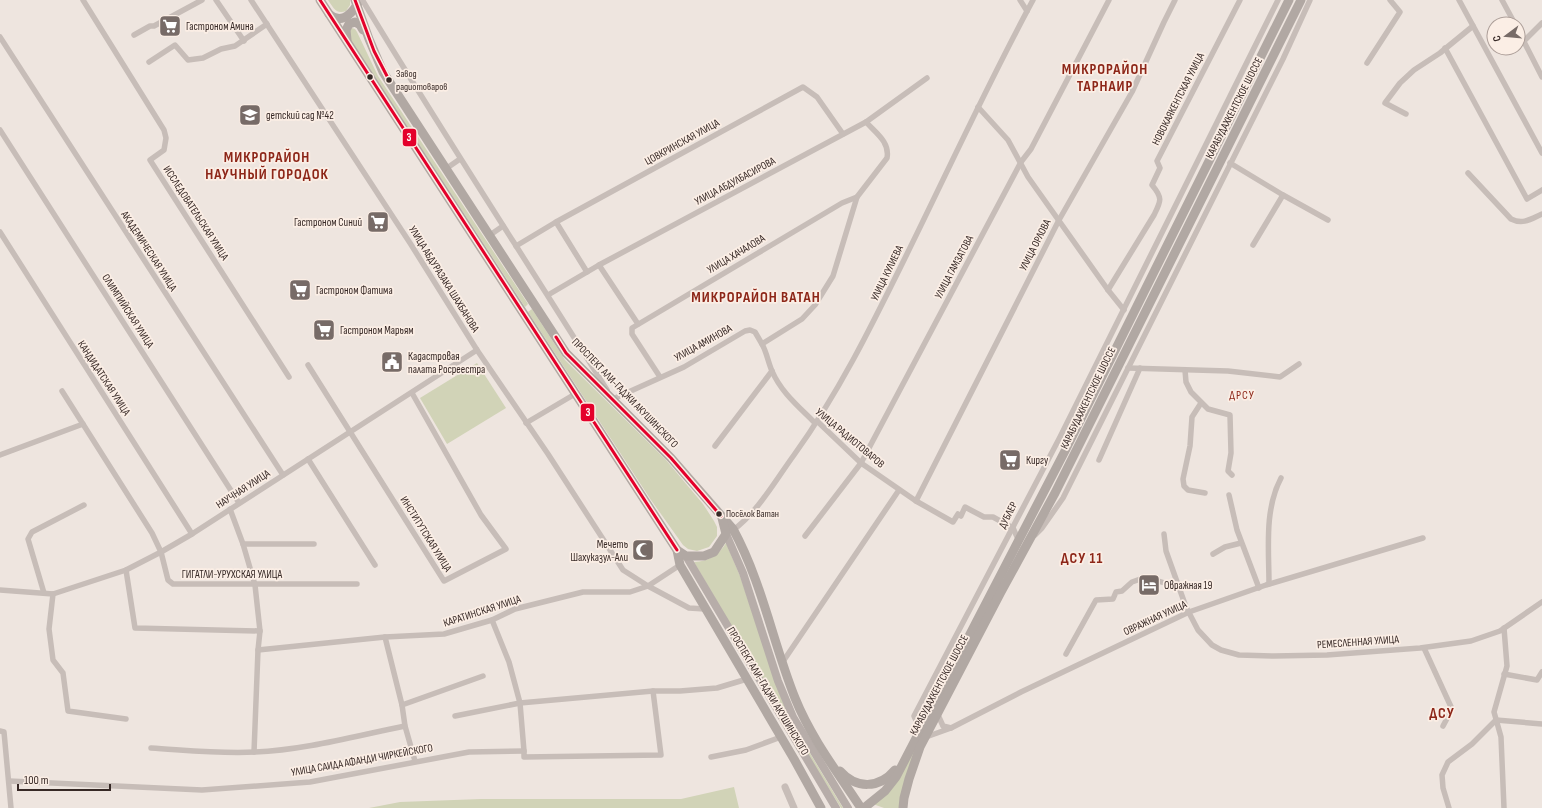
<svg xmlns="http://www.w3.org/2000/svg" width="1542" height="808" font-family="'Sofia Sans Condensed',sans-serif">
	<rect width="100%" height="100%" fill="#eee5df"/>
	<g fill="#d1d3b7">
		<path d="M 328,0 L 350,0 L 350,5 L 346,11 C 336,15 333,7 328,0 Z"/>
		<polygon points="352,28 355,29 357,32 378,76 528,304 525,307 350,39 350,29"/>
		<polygon points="532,309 565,360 666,460 703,504 714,521 717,527 717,536 709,547 697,551 688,549 683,545 651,500 528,312"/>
		<polygon points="477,363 506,408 447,444 420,398"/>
		<path d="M 726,543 L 740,576 L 780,695 L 793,725 L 843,808 L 841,808 L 791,728 L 694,562 C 709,561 718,556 726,543 Z"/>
		<polygon points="914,747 917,748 900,808 884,808 873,804"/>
		<polygon points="734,787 739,808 369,808 400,802 481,799 681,799"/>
	</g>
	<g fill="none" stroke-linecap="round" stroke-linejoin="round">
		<g stroke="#c7bdb8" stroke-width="5.5">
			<polyline points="83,0 164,130 166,138 164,150 150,160 289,377"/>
			<polyline points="216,0 244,41"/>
			<polyline points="251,0 410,243 477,350 548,454 623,570 648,586 689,608 705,609"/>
			<polyline points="1020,0 1027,11"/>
			<polyline points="1459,0 1542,153"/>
			<polyline points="1502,0 1515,24"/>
			<path d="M 357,5 L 363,1 C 442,132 526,260 607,390"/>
			<polyline points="1518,30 1542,77"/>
			<polyline points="134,35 150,26 154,26 202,0"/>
			<polyline points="0,37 283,475"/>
			<polyline points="1524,41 1542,23"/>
			<polyline points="1445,48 1527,199 1542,190"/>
			<polyline points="149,62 175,45 188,60 203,58 221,49 235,46 267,24"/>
			<polyline points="1367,63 1400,12 1390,0"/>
			<polyline points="978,107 1008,140 1028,177 1108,290 1124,310"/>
			<polyline points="1406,114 1385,103 1400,83 1414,70 1440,53 1473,26"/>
			<polyline points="0,130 239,503"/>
			<polyline points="1230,163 1283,195 1328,220"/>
			<polyline points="447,168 460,159"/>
			<path d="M 1468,173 L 1511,219 C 1523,225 1531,219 1542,214"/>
			<polyline points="556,222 587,272"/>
			<polyline points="0,232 192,534"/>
			<polyline points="490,235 503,226"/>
			<polyline points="1253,245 1283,195"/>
			<polyline points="516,246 556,222 803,87 817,97 843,134"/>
			<polyline points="599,265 638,324"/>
			<path d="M 1108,290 L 1154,215 C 1161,201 1163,198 1152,185 L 1160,168 L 1157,161 L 1240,0"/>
			<polyline points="548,295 599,265 866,122 927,78"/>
			<path d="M 762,344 C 767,353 768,362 772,371 C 781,392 798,406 814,422 L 818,422 L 861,463 L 916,501 L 953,522 L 958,514 L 961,516 L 965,507 L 984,517 L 993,517 L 1013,528 L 1019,541"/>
			<polyline points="308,365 444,581 506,549 481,515 412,393"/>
			<polyline points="1128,368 1228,371 1280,377 1299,364"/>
			<polyline points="1185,370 1186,382 1191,392 1208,409 1230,415 1231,453 1228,471 1232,475"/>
			<polyline points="660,377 632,334 632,328 842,203 857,197"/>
			<polyline points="62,391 152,533 161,552 168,580 173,584 357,584"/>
			<path d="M 612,397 L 613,399 L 684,367 L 745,331 L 750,330 L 755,332 L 762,344 L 802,319 L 815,305 L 833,276 L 857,197 L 887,158 C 890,142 876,133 866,122"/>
			<polyline points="1201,403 1192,417 1190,446 1183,479 1184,486 1188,490 1205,493"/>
			<polyline points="526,423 575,394"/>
			<polyline points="715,446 772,371"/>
			<polyline points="0,455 83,424"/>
			<polyline points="308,459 375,565"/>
			<polyline points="1099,460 1140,368"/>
			<polyline points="1229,495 1237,530 1259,588"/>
			<polyline points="916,501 1059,220 1132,92 1164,22 1175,0"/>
			<polyline points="230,509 243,544 255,585 260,631 258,650 254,752"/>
			<path d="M 732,531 C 758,512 775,481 794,455 C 838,394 871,327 904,260 C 947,173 987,85 1033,0"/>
			<polyline points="1164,534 1166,551 1186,607 1198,630 1212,645 1221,650 1239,655 1274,656 1327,655 1420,648 1471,641 1500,631 1542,602"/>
			<polyline points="1035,535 1042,528 1063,498 1283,59 1310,0"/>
			<polyline points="805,536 861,463 1021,162 1031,149 1109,0"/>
			<polyline points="243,544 314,544"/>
			<polyline points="1213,554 1225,547 1241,543"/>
			<polyline points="126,570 135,628 260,631"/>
			<path d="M 1269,584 C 1269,550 1264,510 1281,478"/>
			<polyline points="0,590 53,594 126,570 161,552 192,534 477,350"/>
			<polyline points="44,593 28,539 32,532 84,505"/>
			<polyline points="53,594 49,629 53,660 63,673 68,711 126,719"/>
			<polyline points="492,620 509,662 520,703 524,751 524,757 661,755 653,691"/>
			<polyline points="1504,628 1507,666 1494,712 1501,737 1504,808"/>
			<polyline points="385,637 402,705 405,726 415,761"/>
			<polyline points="1424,648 1452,709 1443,726"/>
			<polyline points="258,650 385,637 444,634 492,620 515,609 583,592 630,592 648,586 680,565"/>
			<polyline points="1066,654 1096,600 1113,599 1116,592 1122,591 1132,582 1146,577 1180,588"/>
			<polyline points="782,663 899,490"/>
			<polyline points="1504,674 1537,680 1542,672"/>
			<polyline points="402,705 483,676"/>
			<polyline points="455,716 520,703 653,691 680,691 717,688 747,679"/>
			<polyline points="951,728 1021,692 1189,612 1266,585 1423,538"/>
			<polyline points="920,729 914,716 1060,437 1278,0"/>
			<polyline points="0,731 4,732 11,808"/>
			<polyline points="926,737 951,728 943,726 938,715"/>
			<path d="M 151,748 C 185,750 220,754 255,752 C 305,750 355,736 405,726"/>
			<polyline points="711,757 746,750 781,737"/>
			<polyline points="9,781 202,790 310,782 469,752 524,751"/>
			<polyline points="1449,808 1443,788 1442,775 1448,762 1472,744 1496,720 1542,724"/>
		</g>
		<polyline stroke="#c7bdb8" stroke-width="7" points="785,787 794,808"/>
		<g stroke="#b7ada9" stroke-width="8">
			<polyline points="726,534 743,573 778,681 793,717 848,808"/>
			<polyline points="686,556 836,808"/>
		</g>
		<g stroke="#b1a8a3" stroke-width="9">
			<polyline points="320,0 677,550 680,565 794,759 821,808"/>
			<path d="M 355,0 L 369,39 L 383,72 L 566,353 L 671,458 L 733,529 C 762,582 773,643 795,698 C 811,738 838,773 861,808"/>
			<path d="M 329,14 C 340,24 350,16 357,5"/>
			<polyline points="347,40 346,30 349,24 355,22 360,25 363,30"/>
			<polyline points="677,550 686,556 704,556 714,552 726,534 722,518"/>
			<path d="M 840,771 C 856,789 879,789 895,770"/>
			<polyline points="864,808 885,791 896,777 1066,449 1289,0"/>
			<polyline points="903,808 904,798 909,779 920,747 1001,592 1055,493 1301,0"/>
		</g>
		<g stroke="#fbeee5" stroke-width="6">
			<g id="bus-1">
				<polyline points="320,0 677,550"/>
				<polyline points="355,0 374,51 389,80"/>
				<polyline points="556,337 566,353 671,458 721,516"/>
			</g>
		</g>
		<use href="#bus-1" stroke="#e4002b" stroke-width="3"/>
	</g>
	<defs>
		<g id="supermarket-square" transform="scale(1.15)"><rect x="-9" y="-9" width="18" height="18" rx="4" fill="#776b67" stroke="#fbeee5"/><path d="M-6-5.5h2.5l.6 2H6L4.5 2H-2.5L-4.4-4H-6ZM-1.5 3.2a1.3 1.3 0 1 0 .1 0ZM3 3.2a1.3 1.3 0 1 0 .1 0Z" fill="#fff"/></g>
		<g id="school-square" transform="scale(1.15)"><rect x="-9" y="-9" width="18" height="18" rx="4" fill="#776b67" stroke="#fbeee5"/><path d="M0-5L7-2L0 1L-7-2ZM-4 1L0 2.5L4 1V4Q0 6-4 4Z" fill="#fff"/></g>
		<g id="civic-square" transform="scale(1.15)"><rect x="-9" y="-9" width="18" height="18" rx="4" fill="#776b67" stroke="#fbeee5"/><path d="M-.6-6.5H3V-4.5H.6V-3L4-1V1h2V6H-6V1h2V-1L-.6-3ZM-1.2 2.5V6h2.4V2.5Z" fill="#fff"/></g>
		<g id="mosque-square" transform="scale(1.15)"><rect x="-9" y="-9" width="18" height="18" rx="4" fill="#776b67" stroke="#fbeee5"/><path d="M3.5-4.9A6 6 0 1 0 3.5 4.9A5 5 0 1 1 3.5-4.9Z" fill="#fff"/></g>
		<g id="hotel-square" transform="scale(1.15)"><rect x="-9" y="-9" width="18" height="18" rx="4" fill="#776b67" stroke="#fbeee5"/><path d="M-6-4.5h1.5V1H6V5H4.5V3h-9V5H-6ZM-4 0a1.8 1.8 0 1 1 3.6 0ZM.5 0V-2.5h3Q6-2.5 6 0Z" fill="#fff"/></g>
	</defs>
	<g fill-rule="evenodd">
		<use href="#supermarket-square" x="170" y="26"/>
		<use href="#school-square" x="250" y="115"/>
		<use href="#supermarket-square" x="378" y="222"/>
		<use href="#supermarket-square" x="300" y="290"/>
		<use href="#supermarket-square" x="324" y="330"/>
		<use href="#civic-square" x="392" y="362"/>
		<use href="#supermarket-square" x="1010" y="460"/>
		<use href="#mosque-square" x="643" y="550"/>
		<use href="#hotel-square" x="1149" y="585"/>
	</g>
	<g fill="#372926" stroke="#fbeee5" stroke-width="1.5">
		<circle cx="370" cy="77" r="3.5"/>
		<circle cx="389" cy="80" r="3.5"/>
		<circle cx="719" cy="514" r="3.5"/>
	</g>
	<g text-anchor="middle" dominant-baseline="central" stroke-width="3.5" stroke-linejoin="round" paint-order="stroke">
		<g font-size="10" fill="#372926" stroke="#fbeee5" text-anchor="start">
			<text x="396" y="74">Завод<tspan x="396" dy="13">радиотоваров</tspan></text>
			<text x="726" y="514">Посёлок Ватан</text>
		</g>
		<g font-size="11" fill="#372926" stroke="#fbeee5" text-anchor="start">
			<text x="186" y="26">Гастроном Амина</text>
			<text x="266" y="115">детский сад №42</text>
			<text x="362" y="222" text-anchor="end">Гастроном Синий</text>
			<text x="316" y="290">Гастроном Фатима</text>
			<text x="340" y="330">Гастроном Марьям</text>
			<text x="408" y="356">Кадастровая<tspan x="408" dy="13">палата Росреестра</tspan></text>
			<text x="1026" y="460">Киргу</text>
			<text x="628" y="544" text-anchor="end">Мечеть<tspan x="628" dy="13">Шахуказул-Али</tspan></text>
			<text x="1164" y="585">Овражная 19</text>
		</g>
		<g font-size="11" fill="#372926" stroke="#fbeee5">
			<text transform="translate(1178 99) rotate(-63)">НОВОКАЯКЕНТСКАЯ УЛИЦА</text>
			<text transform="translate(1234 108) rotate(-63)">КАРАБУДАХКЕНТСКОЕ ШОССЕ</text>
			<text transform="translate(682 142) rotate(-29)">ЦОВКРИНСКАЯ УЛИЦА</text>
			<text transform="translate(735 181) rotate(-28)">УЛИЦА АБДУЛБАСИРОВА</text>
			<text transform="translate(196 213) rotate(57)">ИССЛЕДОВАТЕЛЬСКАЯ УЛИЦА</text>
			<text transform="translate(1035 245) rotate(-63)">УЛИЦА ОРЛОВА</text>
			<text transform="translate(149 251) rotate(57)">АКАДЕМИЧЕСКАЯ УЛИЦА</text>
			<text transform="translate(736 254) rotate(-31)">УЛИЦА ХАЧАЛОВА</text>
			<text transform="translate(954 267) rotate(-62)">УЛИЦА ГАМЗАТОВА</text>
			<text transform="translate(887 273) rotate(-64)">УЛИЦА КУЛИЕВА</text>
			<text transform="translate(444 279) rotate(58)">УЛИЦА АБДУРАЗАКА ШАХБАНОВА</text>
			<text transform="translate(128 311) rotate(57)">ОЛИМПИЙСКАЯ УЛИЦА</text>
			<text transform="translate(703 343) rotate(-29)">УЛИЦА АМИНОВА</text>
			<text transform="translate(104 378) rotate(57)">КАНДИДАТСКАЯ УЛИЦА</text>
			<text transform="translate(625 393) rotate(46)">ПРОСПЕКТ АЛИ-ГАДЖИ АКУШИНСКОГО</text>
			<text transform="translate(1088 398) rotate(-64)">КАРАБУДАХКЕНТСКОЕ ШОССЕ</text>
			<text transform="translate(850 438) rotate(40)">УЛИЦА РАДИОТОВАРОВ</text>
			<text transform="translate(243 489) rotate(-33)">НАУЧНАЯ УЛИЦА</text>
			<text transform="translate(1008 515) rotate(-63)">ДУБЛЕР</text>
			<text transform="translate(426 534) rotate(58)">ИНСТИТУТСКАЯ УЛИЦА</text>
			<text x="232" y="574">ГИГАТЛИ-УРУХСКАЯ УЛИЦА</text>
			<text transform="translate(482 611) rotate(-18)">КАРАТИНСКАЯ УЛИЦА</text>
			<text transform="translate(1155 618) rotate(-25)">ОВРАЖНАЯ УЛИЦА</text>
			<text transform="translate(1358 642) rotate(-4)">РЕМЕСЛЕННАЯ УЛИЦА</text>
			<text transform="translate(939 685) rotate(-62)">КАРАБУДАХКЕНТСКОЕ ШОССЕ</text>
			<text transform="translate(768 691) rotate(59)">ПРОСПЕКТ АЛИ-ГАДЖИ АКУШИНСКОГО</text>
			<text transform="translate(362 760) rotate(-10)">УЛИЦА САИДА АФАНДИ ЧИРКЕЙСКОГО</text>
		</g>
		<g font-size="12" letter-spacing="1" fill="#8d2618" stroke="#fbeee5">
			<text x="1242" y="395">ДРСУ</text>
		</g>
		<g font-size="15" font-weight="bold" letter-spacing="1" fill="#8d2618" stroke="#fbeee5">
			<text x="1105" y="69">МИКРОРАЙОН<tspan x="1105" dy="17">ТАРНАИР</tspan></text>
			<text x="267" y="157">МИКРОРАЙОН<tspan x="267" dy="17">НАУЧНЫЙ ГОРОДОК</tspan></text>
			<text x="756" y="297">МИКРОРАЙОН ВАТАН</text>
			<text x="1082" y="558">ДСУ 11</text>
			<text x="1442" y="713">ДСУ</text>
		</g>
	</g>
	<g stroke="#fbeee5" stroke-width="1.5">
		<rect x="402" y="128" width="15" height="19" rx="4" fill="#e4002b"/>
		<rect x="580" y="403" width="15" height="19" rx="4" fill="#e4002b"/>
	</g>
	<g font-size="11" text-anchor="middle" font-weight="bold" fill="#fff">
		<text x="409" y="141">3</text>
		<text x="588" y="416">3</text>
	</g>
	<g transform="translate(1506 36) rotate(254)"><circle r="19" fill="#fbeee5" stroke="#ad9f99"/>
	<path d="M0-3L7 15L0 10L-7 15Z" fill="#776b67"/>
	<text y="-6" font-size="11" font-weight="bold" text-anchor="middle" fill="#372926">С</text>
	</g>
	<path d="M18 784v6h92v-6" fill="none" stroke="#372926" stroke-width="2"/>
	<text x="24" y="784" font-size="12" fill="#372926" stroke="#fbeee5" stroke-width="3" paint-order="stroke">100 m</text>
</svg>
